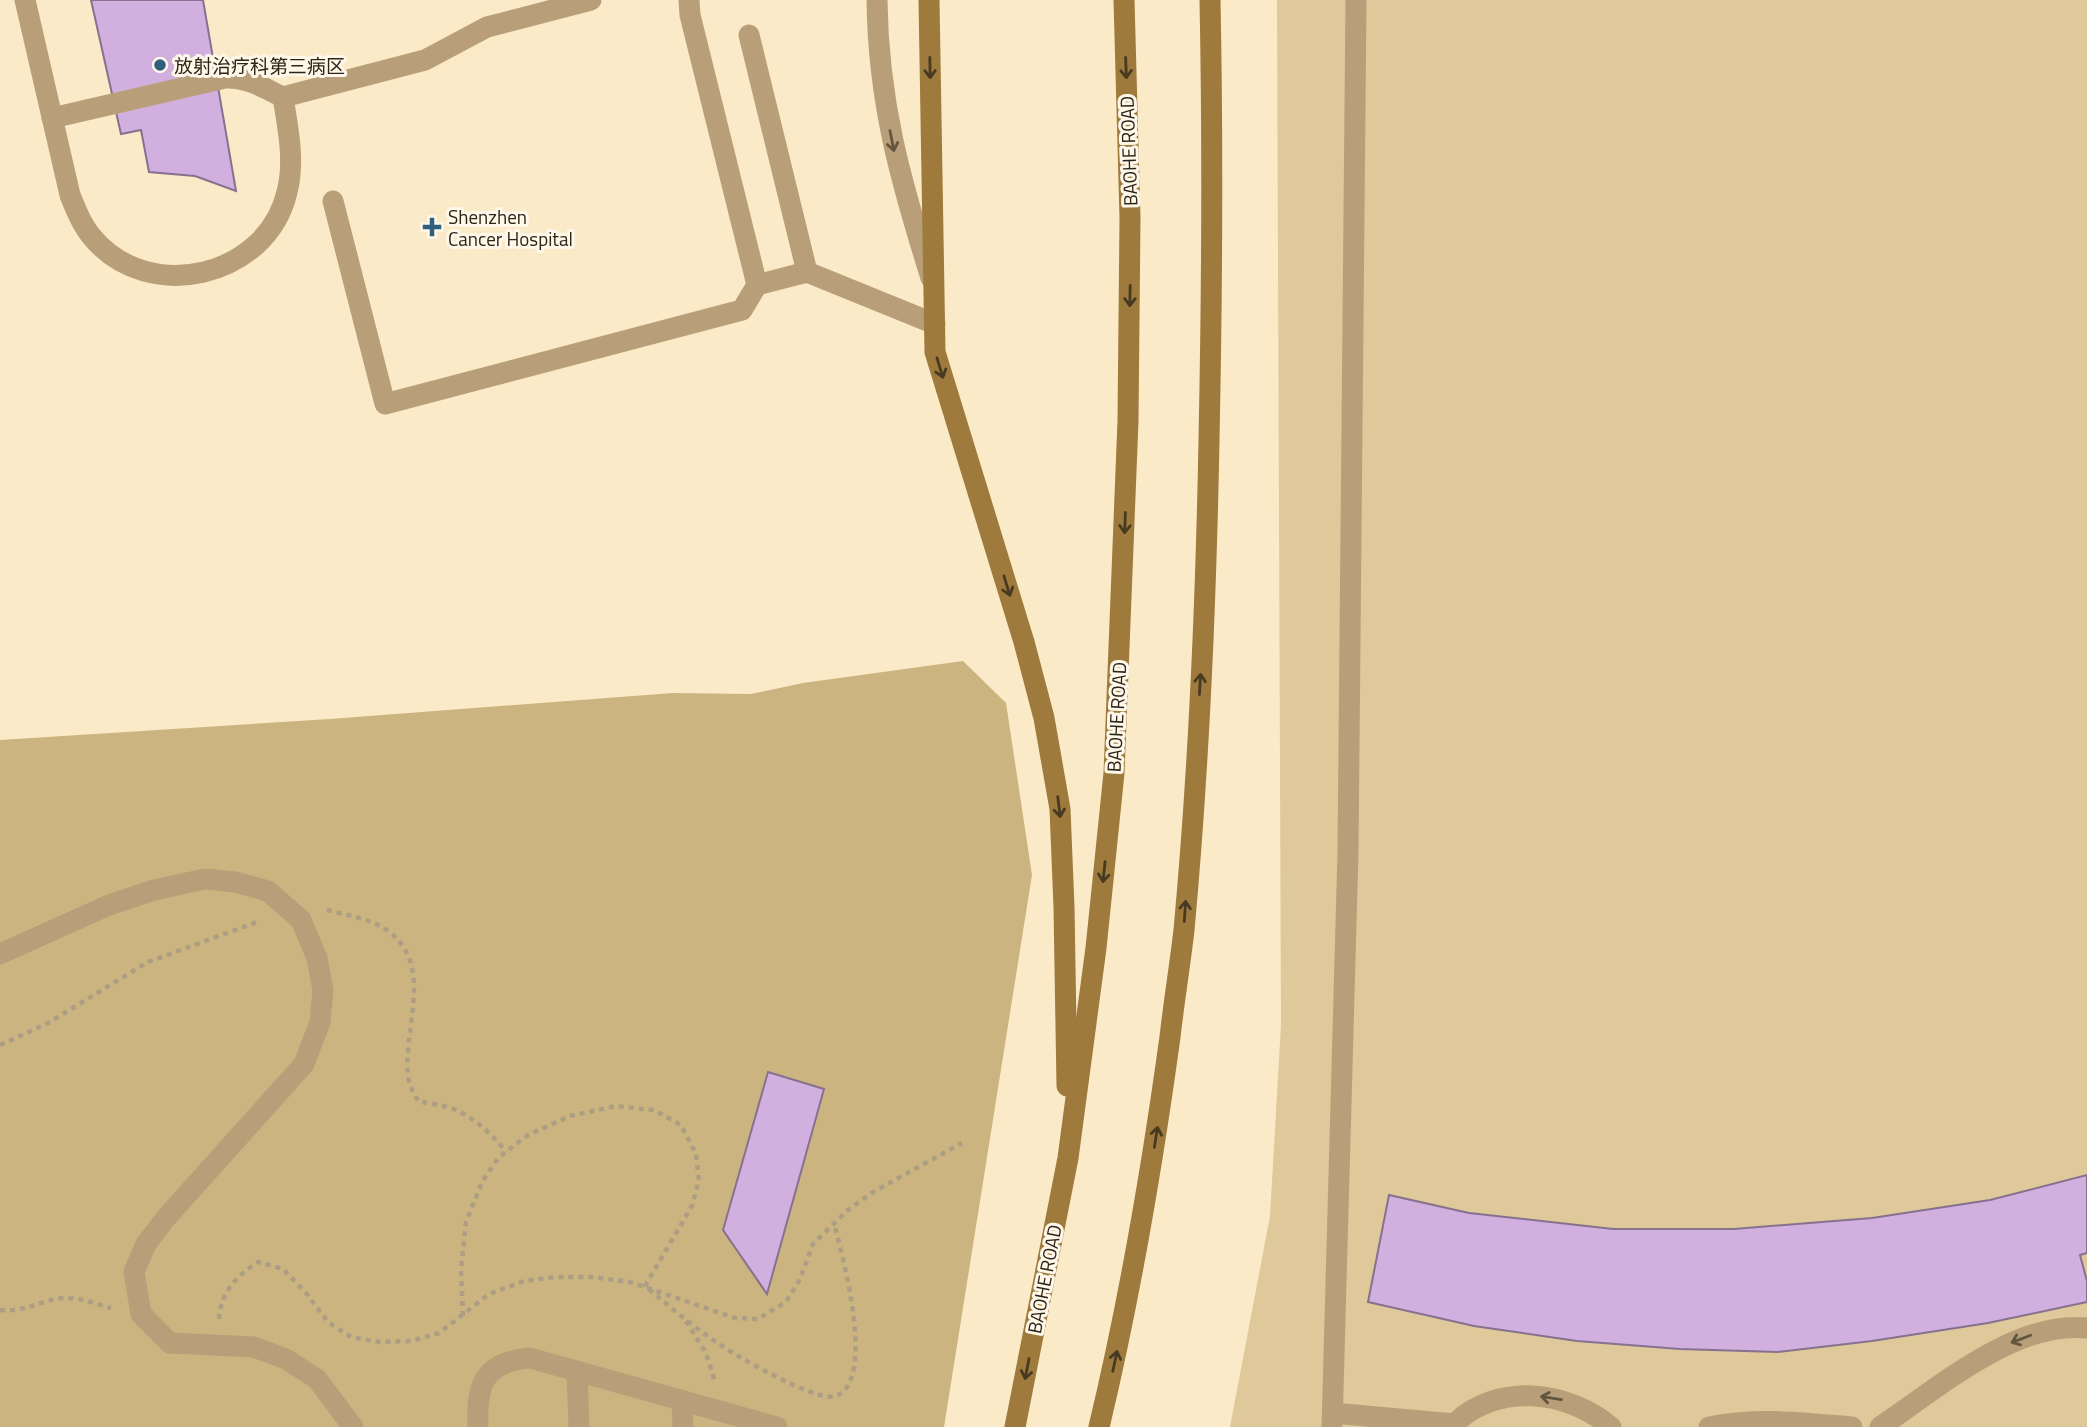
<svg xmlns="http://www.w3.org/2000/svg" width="2087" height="1427" font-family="'Titillium Web','Noto Sans SC',sans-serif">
	<rect width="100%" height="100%" fill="#fbeac7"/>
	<polygon fill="#dfc89a" points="1277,0 2087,0 2087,1427 1230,1427 1270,1216 1281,1025"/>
	<polygon fill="#ccb480" points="963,661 1006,703 1032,875 944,1427 0,1427 0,740 330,719 673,693 751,694 803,683"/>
	<g fill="#d1b0df" stroke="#86718e" stroke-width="2">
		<polygon points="91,0 203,0 236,191 195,176 149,172 141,130 121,134"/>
		<polygon points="768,1072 824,1089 767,1294 723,1230"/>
		<polygon points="2087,1175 2087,1253 2080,1255 2087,1281 2087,1302 1988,1323 1872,1341 1778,1352 1680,1349 1577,1341 1474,1326 1368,1302 1389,1195 1469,1213 1613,1229 1734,1229 1872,1218 1990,1200"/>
	</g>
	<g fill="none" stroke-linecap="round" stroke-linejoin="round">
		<g stroke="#ab9e83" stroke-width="4.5" stroke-dasharray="5 5" stroke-linecap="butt">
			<path d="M 327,910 C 346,915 372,919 388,931 C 437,967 400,1033 409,1081 C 410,1088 415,1095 418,1101 C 430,1104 445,1105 456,1110 C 476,1119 493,1135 506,1152"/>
			<polyline points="0,1045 48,1023 148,962 260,921"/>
			<path d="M 0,1310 C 23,1312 34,1304 55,1299 C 74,1295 93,1303 111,1308"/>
			<path d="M 463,1316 L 461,1270 L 466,1222 L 482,1182 L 499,1157 L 528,1135 L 570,1116 L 616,1106 L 654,1110 L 681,1125 L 696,1154 L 699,1180 L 692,1206 L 645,1286 C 668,1305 691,1325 716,1342 C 734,1355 817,1403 836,1396 C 877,1380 842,1254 834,1223"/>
			<path d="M 219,1319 C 221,1292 236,1276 258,1262 L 283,1269 L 306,1293 L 328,1322 L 351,1337 L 378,1342 L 411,1341 L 439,1333 L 489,1294 L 524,1281 L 555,1277 L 592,1277 L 630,1282 L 735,1318 L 758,1319 L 786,1302 L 800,1279 L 813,1244 L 848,1210 L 873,1192 L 962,1143"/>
			<polyline points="686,1321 706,1353 715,1382"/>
		</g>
		<g stroke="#b89f79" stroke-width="21">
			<path d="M 25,0 L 70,195 C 76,210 82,225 92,237 C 148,305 267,278 287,192 C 295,161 288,129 283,97"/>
			<path d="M 877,0 C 878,102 901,182 931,278"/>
			<polyline points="749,35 807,272"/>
			<path d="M 52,118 L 225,78 C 247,77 264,88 283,97 L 425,60 L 487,27 L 591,0"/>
			<polyline points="333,201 385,404 742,310 757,285 690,15 689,0"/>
			<polyline points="757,285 807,272 935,324"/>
			<polyline points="0,954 109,905 154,890 205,879 235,882 268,891 301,920 317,958 323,990 320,1022 304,1064 165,1219 146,1244 134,1272 141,1314 170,1343 254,1347 286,1359 317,1379 353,1427"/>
			<polyline points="577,1371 579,1427"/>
			<polyline points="682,1400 683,1427"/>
			<path d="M 478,1427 C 476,1384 484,1362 530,1358 L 777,1427"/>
			<path d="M 1880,1427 C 1937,1389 2015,1320 2087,1328"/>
		</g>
		<g stroke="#b89f79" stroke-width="21">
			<polyline points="1333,1413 1454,1424"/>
			<polyline points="1332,1427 1348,852 1356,0"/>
			<path d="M 1457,1427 L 1454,1424 C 1498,1382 1567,1390 1611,1427"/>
			<path d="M 1709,1427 C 1757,1417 1804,1423 1852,1427"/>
		</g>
		<g stroke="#9e7a3d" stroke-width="21">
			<polyline points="929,0 935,352 1024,642 1044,718 1060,809 1064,907 1067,1086"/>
			<polyline points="1015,1427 1068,1158 1096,948 1114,773 1128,421 1130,218 1124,0"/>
			<path d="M 1099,1427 C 1130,1298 1152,1168 1170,1037 C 1174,1001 1180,965 1184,930 C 1199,767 1206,603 1209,440 C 1212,293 1213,147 1210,0"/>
		</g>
	</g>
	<defs><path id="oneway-shaft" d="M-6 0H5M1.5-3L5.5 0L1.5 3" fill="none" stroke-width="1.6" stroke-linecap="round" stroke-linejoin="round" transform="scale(1.75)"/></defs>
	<g stroke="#483a21">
		<use href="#oneway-shaft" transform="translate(930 68) rotate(89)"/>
		<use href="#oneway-shaft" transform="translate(1126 68) rotate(88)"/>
		<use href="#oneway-shaft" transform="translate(1130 296) rotate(91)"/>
		<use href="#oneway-shaft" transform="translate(940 368) rotate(73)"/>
		<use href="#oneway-shaft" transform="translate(1125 523) rotate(92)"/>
		<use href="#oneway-shaft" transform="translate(1007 586) rotate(73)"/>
		<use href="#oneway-shaft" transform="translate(1200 684) rotate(-87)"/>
		<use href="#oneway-shaft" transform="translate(1059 807) rotate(83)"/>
		<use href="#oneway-shaft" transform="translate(1104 872) rotate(96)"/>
		<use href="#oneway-shaft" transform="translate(1185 911) rotate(-86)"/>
		<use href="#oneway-shaft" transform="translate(1156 1137) rotate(-81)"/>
		<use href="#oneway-shaft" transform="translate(1115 1361) rotate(-78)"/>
		<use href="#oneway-shaft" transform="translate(1027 1369) rotate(101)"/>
	</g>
	<g stroke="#63563f">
		<use href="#oneway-shaft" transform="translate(892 141) rotate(79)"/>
		<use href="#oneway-shaft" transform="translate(2021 1339) rotate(159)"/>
		<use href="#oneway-shaft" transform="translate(1551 1398) rotate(-171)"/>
	</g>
	<g fill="#2f5f7d" stroke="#fff8ea" stroke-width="2.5">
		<circle cx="160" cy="65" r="7"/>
		<path d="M428.5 216.5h7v7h7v7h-7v7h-7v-7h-7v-7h7z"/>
	</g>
	<g text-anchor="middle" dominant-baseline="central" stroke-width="6" stroke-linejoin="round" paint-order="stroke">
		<g font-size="19" fill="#2b2518" stroke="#fff8ea" text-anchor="start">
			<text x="174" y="65">放射治疗科第三病区</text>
			<text x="448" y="216">Shenzhen<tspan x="448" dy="22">Cancer Hospital</tspan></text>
		</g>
		<g font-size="19" fill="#2b2518" stroke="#fff8ea">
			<text transform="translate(1128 151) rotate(-92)">BAOHE ROAD</text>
			<text transform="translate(1116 717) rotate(-87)">BAOHE ROAD</text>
			<text transform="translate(1044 1279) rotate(-79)">BAOHE ROAD</text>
		</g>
	</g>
</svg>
